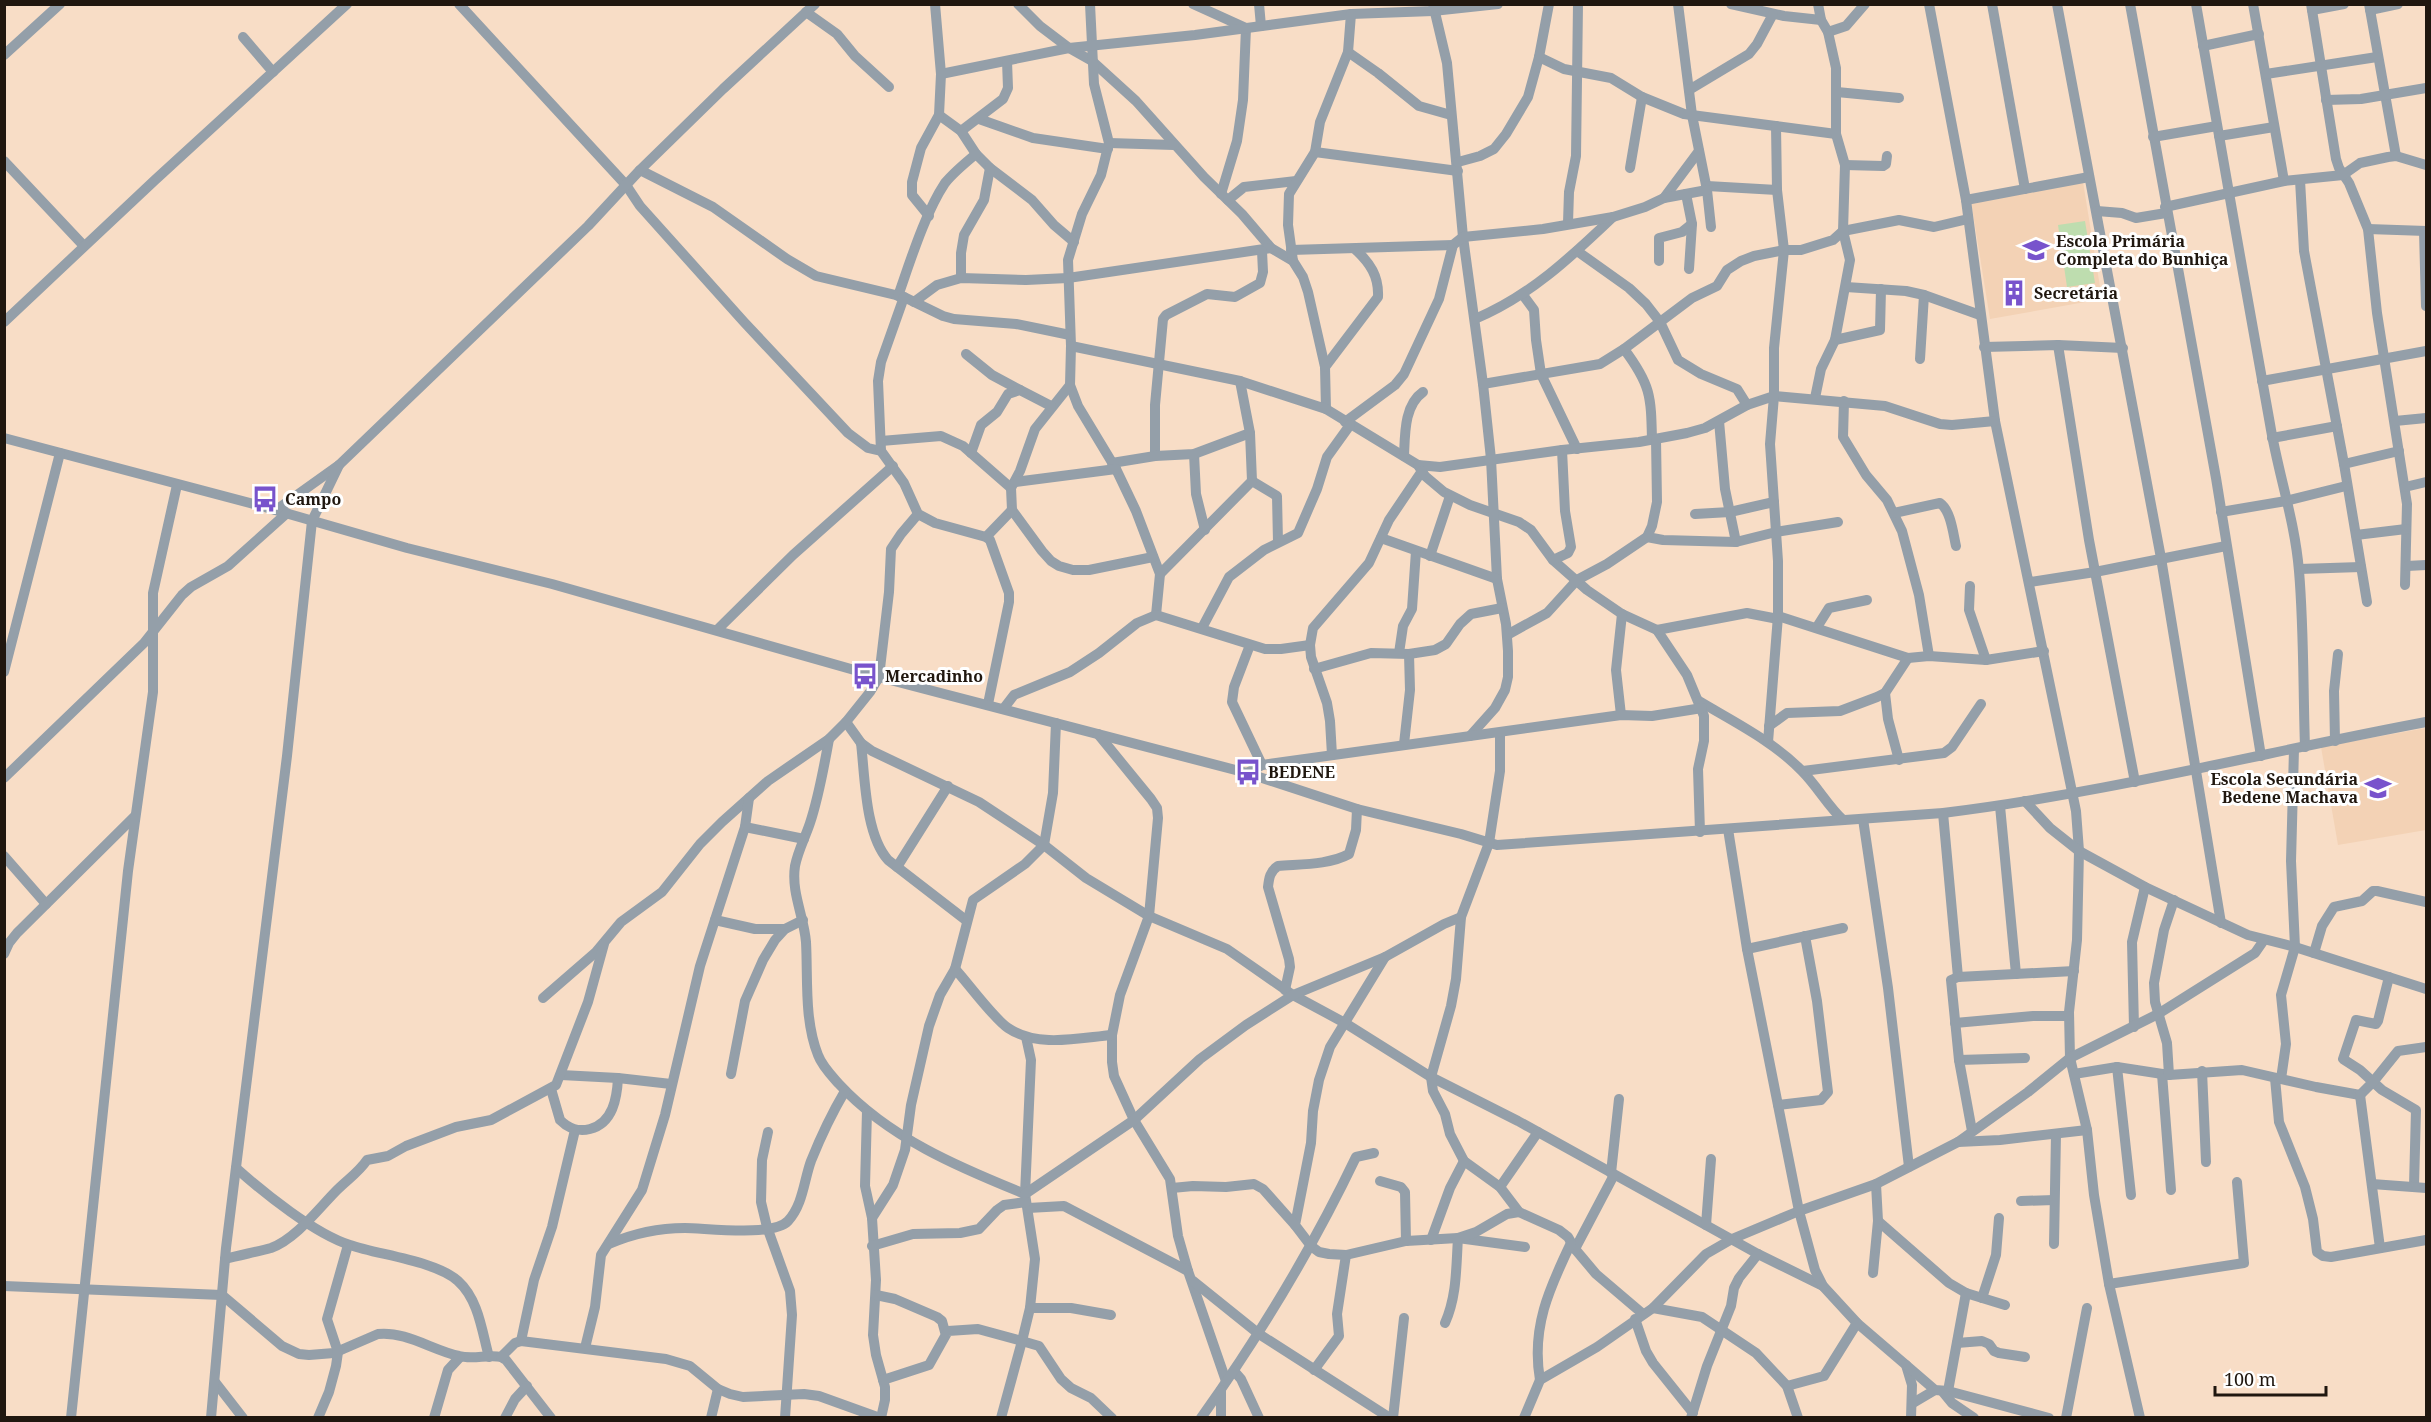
<svg xmlns="http://www.w3.org/2000/svg" width="2431" height="1422" font-family="'Noto Serif',serif">
	<rect width="100%" height="100%" fill="#f8ddc6"/>
	<g fill="#f3d2b5">
		<polygon points="2083,182 2102,299 1990,319 1971,201"/>
		<polygon points="2426,728 2426,830 2338,845 2321,747"/>
	</g>
	<polygon fill="#beddaf" points="2085,221 2095,283 2067,287 2058,225"/>
	<g fill="none" stroke-linecap="round" stroke-linejoin="round">
		<g stroke="#949fa9" stroke-width="10">
			<polyline points="459,4 626,185 640,206 744,322 848,433 868,448 881,451 904,483 918,514 935,523 986,537 990,540 1009,593 1009,602 988,704"/>
			<polyline points="1018,4 1040,26 1069,48 1092,61 1136,101 1204,177 1242,214 1271,248 1293,261 1303,277 1308,292 1325,367 1326,409 1418,465 1425,476 1444,492 1470,505 1519,522 1531,530 1553,560 1587,590 1622,614 1657,630 1687,675 1704,716 1704,741 1698,769 1700,832"/>
			<polyline points="1090,4 1094,84 1109,143 1101,175 1082,214 1068,260 1071,346 1070,385 1078,406 1116,469 1136,511 1160,574 1156,615"/>
			<polyline points="1193,4 1246,28 1243,100 1237,141 1221,194"/>
			<polyline points="1259,4 1261,26"/>
			<polyline points="1433,4 1447,63 1463,237 1483,384 1491,459 1497,579 1506,624 1508,651 1508,677 1505,690 1495,708 1470,736"/>
			<polyline points="1678,4 1692,115 1707,190 1711,227"/>
			<polyline points="1731,4 1784,16 1821,20"/>
			<polyline points="1929,4 1966,200 1995,421 2076,811 2079,851 2077,940 2069,1012 2070,1058 2087,1130 2094,1195 2109,1284 2140,1418"/>
			<polyline points="1992,4 2025,189"/>
			<polyline points="2057,4 2161,558 2221,923"/>
			<polyline points="2130,4 2216,478 2261,756"/>
			<path d="M 2196,4 C 2220,145 2245,284 2270,424 C 2278,473 2295,521 2299,571 C 2304,629 2303,689 2305,747"/>
			<polyline points="2253,4 2284,181"/>
			<polyline points="2311,4 2336,159 2339,168 2349,183 2368,229 2377,313 2407,504 2405,585"/>
			<polyline points="2369,4 2396,156"/>
			<polyline points="2312,10 2344,4"/>
			<polyline points="2370,10 2398,4"/>
			<polyline points="806,12 837,34 855,56 889,87"/>
			<polyline points="1828,32 1846,26 1865,4"/>
			<polyline points="243,37 273,72"/>
			<polyline points="2203,46 2259,34"/>
			<polyline points="1348,52 1378,73 1419,106 1451,115"/>
			<polyline points="4,55 60,4"/>
			<polyline points="1539,57 1564,69 1611,78 1642,97 1684,114 1836,134"/>
			<polyline points="941,74 1069,48 1195,35 1351,14 1433,11 1498,4"/>
			<polyline points="2266,74 2377,57"/>
			<polyline points="1689,90 1749,54 1757,44 1773,14"/>
			<polyline points="1837,92 1899,98"/>
			<polyline points="2326,100 2361,99 2426,88"/>
			<polyline points="939,115 961,131 976,154 990,168 1032,200 1054,225 1074,242"/>
			<polyline points="979,119 1033,138 1108,149"/>
			<polyline points="961,131 1003,99 1008,88 1007,61"/>
			<polyline points="2219,136 2274,127"/>
			<polyline points="2153,137 2217,126"/>
			<polyline points="1109,143 1174,145"/>
			<polyline points="1315,152 1458,171"/>
			<polyline points="4,161 84,246"/>
			<polyline points="1458,162 1480,156 1494,149 1506,134 1528,97 1539,57 1549,4"/>
			<polyline points="1845,165 1883,166 1886,164 1887,156"/>
			<polyline points="1630,168 1642,97"/>
			<polyline points="640,170 713,207 787,259 816,276 904,297 943,316 954,319 1016,324 1070,335"/>
			<polyline points="2300,180 2304,251 2344,464 2367,602"/>
			<polyline points="1707,186 1777,190"/>
			<polyline points="1686,194 1692,224 1689,269"/>
			<polyline points="1664,198 1699,151"/>
			<polyline points="1228,200 1244,187 1296,181"/>
			<polyline points="1966,200 2089,177"/>
			<polyline points="2165,207 2284,181 2343,175 2360,163 2388,157 2396,156 2426,165"/>
			<polyline points="2097,211 2122,213 2136,218 2166,213"/>
			<polyline points="929,216 912,195 912,182 921,148 939,115 941,74 935,4"/>
			<polyline points="1568,223 1569,192 1576,156 1578,4"/>
			<polyline points="2368,229 2426,231"/>
			<polyline points="2424,231 2426,306"/>
			<polyline points="1291,250 1453,245"/>
			<polyline points="1577,251 1629,288 1646,304 1660,322 1678,360 1701,374 1737,389 1747,405"/>
			<polyline points="1293,261 1288,225 1289,194 1315,152 1320,122 1348,52 1351,14"/>
			<polyline points="1659,261 1659,238 1682,232 1692,224"/>
			<polyline points="961,278 961,253 964,235 984,200 990,168"/>
			<polyline points="1846,287 1906,291 1924,295 1980,315"/>
			<polyline points="1523,295 1534,310 1536,340 1541,374 1577,449"/>
			<path d="M 898,296 C 910,262 925,213 945,183 C 954,172 965,163 976,154"/>
			<polyline points="914,302 937,285 961,278 1026,280 1068,278 1271,248"/>
			<path d="M 1475,319 C 1530,296 1571,257 1613,217"/>
			<polyline points="4,322 155,180 347,4"/>
			<polyline points="1835,340 1880,330 1881,289"/>
			<polyline points="2058,345 2089,540 2135,782"/>
			<polyline points="1071,346 1240,381 1326,409"/>
			<polyline points="1984,347 2058,345 2123,348"/>
			<path d="M 1624,349 C 1651,385 1651,396 1652,440"/>
			<polyline points="966,354 992,375 1020,390"/>
			<polyline points="1920,359 1924,295"/>
			<path d="M 1325,367 L 1378,297 C 1379,276 1370,263 1355,249"/>
			<polyline points="2262,381 2426,351"/>
			<polyline points="1483,384 1600,364 1624,349 1692,298 1717,286 1727,270 1741,261 1754,256 1784,250 1801,250 1833,240 1843,231 1899,220 1934,227 1968,219"/>
			<polyline points="1070,385 1035,429 1020,471 1011,488 1012,510 1042,551 1051,561 1059,566 1073,570 1089,570 1153,557"/>
			<polyline points="1815,398 1821,369 1835,340 1850,260 1843,231 1845,165 1836,134 1836,68 1828,32 1821,20 1818,4"/>
			<polyline points="1844,401 1843,437 1866,475 1887,500 1902,531 1919,595 1929,656"/>
			<polyline points="1719,421 1725,489 1736,542"/>
			<polyline points="2395,421 2426,418"/>
			<polyline points="1345,422 1395,385 1404,374 1439,299 1453,245 1463,237 1543,229 1613,217 1645,207 1664,198 1707,190"/>
			<path d="M 4,438 L 261,506 L 407,548 L 552,584 L 879,677 L 1247,773 L 1357,809 L 1461,834 L 1497,845 L 1943,813 C 2106,793 2265,752 2426,722"/>
			<polyline points="2272,438 2337,426"/>
			<polyline points="881,441 941,436 963,446 1011,488"/>
			<polyline points="881,451 878,381 881,362 904,297"/>
			<polyline points="971,453 981,425 997,412 1008,394 1020,390 1051,406"/>
			<polyline points="1194,454 1196,494 1205,530"/>
			<polyline points="1155,456 1155,405 1163,319 1166,315 1207,294 1235,297 1260,283 1263,272 1262,251"/>
			<path d="M 1404,456 C 1405,435 1404,405 1423,392"/>
			<polyline points="1112,463 1155,456 1194,454 1250,433"/>
			<polyline points="2344,464 2399,451"/>
			<polyline points="1418,465 1440,467 1562,450 1639,442 1687,433 1705,428 1747,405 1774,396 1885,406 1940,424 1952,425 1995,421"/>
			<polyline points="1252,481 1277,496 1278,542"/>
			<polyline points="1015,482 1116,469"/>
			<polyline points="2405,487 2426,482"/>
			<polyline points="276,510 339,465 588,226 640,170 723,89 815,4"/>
			<polyline points="2221,512 2286,501 2346,486"/>
			<path d="M 1894,513 L 1940,503 C 1951,511 1953,533 1956,546"/>
			<polyline points="1695,514 1730,512 1774,502"/>
			<polyline points="2356,535 2406,529"/>
			<polyline points="986,537 1012,510"/>
			<polyline points="1647,537 1663,540 1736,542 1776,532 1838,522"/>
			<polyline points="1381,538 1497,579"/>
			<polyline points="1430,556 1450,496"/>
			<polyline points="1553,560 1568,553 1571,547 1565,511 1562,450"/>
			<polyline points="2407,566 2426,565"/>
			<polyline points="2299,569 2361,567"/>
			<polyline points="1160,574 1252,481 1250,433 1240,381"/>
			<polyline points="2030,582 2095,572 2226,546"/>
			<polyline points="1970,586 1969,610 1986,660"/>
			<polyline points="1778,616 1908,658 1929,656 1986,660 2044,651"/>
			<polyline points="1817,627 1829,608 1867,600"/>
			<polyline points="1202,628 1229,577 1264,550 1298,533 1317,489 1327,457 1350,425"/>
			<polyline points="717,630 793,555 893,466"/>
			<polyline points="1657,630 1747,613 1778,619"/>
			<polyline points="1507,635 1547,613 1577,580 1607,564 1647,537 1652,526 1657,502 1656,439"/>
			<polyline points="1250,645 1234,687 1232,702 1262,765"/>
			<polyline points="1399,653 1403,626 1412,609 1416,551"/>
			<polyline points="1314,669 1371,653 1409,654 1435,650 1446,644 1460,624 1471,614 1502,608"/>
			<polyline points="4,672 60,453"/>
			<polyline points="1885,693 1888,719 1899,760"/>
			<path d="M 1699,701 C 1734,722 1773,741 1802,771 C 1817,786 1828,806 1843,820"/>
			<polyline points="1004,708 1014,695 1070,672 1099,653 1137,623 1156,615 1265,649 1281,649 1310,645"/>
			<polyline points="1621,715 1616,670 1622,614"/>
			<polyline points="846,722 861,743 872,751 979,802 1044,845 1086,878 1149,916 1227,949 1293,995 1345,1023 1431,1077 1518,1121 1758,1254 1823,1286"/>
			<polyline points="1769,726 1787,713 1840,711 1877,697 1885,693 1908,658"/>
			<polyline points="1500,733 1500,771 1489,843 1461,917 1456,979 1451,1006 1431,1077 1433,1091 1445,1114 1450,1134 1464,1161 1500,1187 1519,1212 1559,1230 1568,1237 1575,1249 1596,1274 1643,1314"/>
			<polyline points="1098,734 1151,799 1157,808 1158,818 1149,916 1120,995 1112,1035 1112,1062 1114,1076 1134,1120 1170,1179 1178,1236 1188,1271 1226,1381"/>
			<path d="M 829,739 C 824,767 819,796 810,823 C 805,838 798,851 795,866 C 791,893 804,916 806,942 C 808,978 804,1020 818,1055 C 822,1066 831,1075 839,1084 C 889,1138 958,1167 1025,1194"/>
			<polyline points="2335,741 2334,691 2338,654"/>
			<polyline points="1768,742 1778,616 1778,561 1770,444 1774,396 1774,348 1784,250 1777,190 1776,126"/>
			<path d="M 861,743 C 865,777 865,834 888,860 L 967,921"/>
			<polyline points="1404,744 1410,690 1409,654"/>
			<polyline points="1332,755 1330,721 1327,703 1311,657 1310,645 1313,628 1369,563 1389,520 1422,471"/>
			<polyline points="1803,771 1944,753 1952,747 1981,704"/>
			<polyline points="1247,773 1262,765 1621,715 1652,716 1702,708"/>
			<polyline points="4,778 144,643 182,595 191,587 228,566 287,513"/>
			<polyline points="2025,801 2050,828 2079,851 2145,887 2248,935 2295,947 2426,989"/>
			<polyline points="2000,806 2016,974"/>
			<polyline points="1943,813 1958,977"/>
			<polyline points="1863,819 1888,988 1909,1167"/>
			<polyline points="745,827 804,839"/>
			<polyline points="1728,829 1747,949 1799,1211 1815,1270 1823,1286 1857,1323 1906,1365 1912,1385 1911,1418"/>
			<polyline points="4,856 46,904"/>
			<polyline points="897,867 948,786"/>
			<polyline points="715,920 755,929 785,929"/>
			<polyline points="1747,949 1843,928"/>
			<polyline points="2314,953 2322,926 2334,907 2362,901 2373,891 2377,891 2426,902"/>
			<polyline points="4,954 9,943 17,933 135,816"/>
			<polyline points="1385,957 1330,1047 1319,1080 1313,1111 1311,1143 1295,1225 1311,1246 1319,1252 1329,1254 1346,1255 1406,1241 1458,1238 1525,1247"/>
			<path d="M 955,969 C 968,983 994,1019 1008,1028 C 1038,1048 1078,1038 1112,1035"/>
			<polyline points="2389,977 2378,1021 2376,1024 2356,1020 2343,1059 2360,1070 2382,1090 2416,1110 2414,1186"/>
			<path d="M 1285,990 L 1290,967 L 1289,959 L 1268,887 C 1269,878 1270,871 1278,866 C 1300,864 1329,865 1349,854 L 1356,830 L 1357,809"/>
			<polyline points="543,998 596,952 621,922 662,892 700,844 722,822 768,781 829,739 846,722 870,692 879,677 889,592 891,549 901,534 918,514"/>
			<polyline points="1955,1023 2033,1016 2069,1016"/>
			<polyline points="2134,1027 2132,942 2145,887"/>
			<polyline points="1026,1037 1031,1060 1025,1194 1035,1259 1030,1308 1022,1341 1039,1346 1061,1379 1071,1388 1091,1398 1112,1418"/>
			<polyline points="1959,1060 2025,1058"/>
			<polyline points="2117,1067 2131,1195"/>
			<polyline points="2202,1071 2206,1162"/>
			<polyline points="731,1074 745,1001 763,960 775,940 785,929 803,920"/>
			<polyline points="2074,1074 2117,1067 2169,1075 2242,1070 2316,1087 2360,1095 2373,1082 2398,1051 2426,1047"/>
			<polyline points="2162,1074 2171,1190"/>
			<polyline points="561,1075 618,1078 671,1084"/>
			<polyline points="2169,1075 2167,1043 2155,1002 2154,983 2164,930 2174,900"/>
			<polyline points="2275,1078 2279,1122 2305,1187 2313,1219 2317,1252 2323,1256 2331,1257 2426,1240"/>
			<polyline points="2281,1079 2286,1044 2281,995 2295,947 2291,861 2294,749"/>
			<path d="M 551,1089 L 560,1120 C 569,1129 578,1132 590,1129 C 613,1123 617,1098 618,1078"/>
			<polyline points="2360,1095 2380,1248"/>
			<polyline points="1778,1105 1821,1100 1828,1092 1817,1001 1805,936"/>
			<polyline points="867,1111 865,1186 872,1218 876,1280 873,1335 876,1355 885,1387 885,1400 881,1418"/>
			<polyline points="1972,1131 1959,1060 1951,980 1958,977 2074,971"/>
			<polyline points="768,1132 762,1160 761,1202 767,1227 790,1291 792,1315 785,1418"/>
			<polyline points="1958,1142 2000,1140 2087,1130"/>
			<path d="M 236,1168 C 264,1193 315,1234 350,1245 C 379,1255 436,1261 458,1281 C 479,1300 482,1332 489,1357"/>
			<polyline points="1611,1173 1619,1099"/>
			<polyline points="1380,1181 1401,1187 1405,1192 1406,1241"/>
			<polyline points="2372,1184 2426,1188"/>
			<polyline points="1500,1187 1538,1132"/>
			<polyline points="1172,1188 1193,1186 1226,1187 1254,1184 1263,1189 1295,1225"/>
			<polyline points="1025,1194 1134,1120 1200,1059 1246,1025 1293,995 1385,957 1444,924 1461,917"/>
			<polyline points="2021,1201 2054,1200"/>
			<polyline points="1028,1208 1064,1206 1188,1271"/>
			<polyline points="872,1218 893,1185 905,1150 911,1105 929,1026 940,995 955,969 973,900 1025,864 1044,845 1053,793 1056,723"/>
			<polyline points="1878,1221 1949,1283 1966,1293 2005,1305"/>
			<polyline points="1706,1225 1711,1159"/>
			<polyline points="1431,1240 1450,1188 1464,1161"/>
			<path d="M 609,1244 C 632,1234 659,1228 685,1228 C 706,1228 773,1237 788,1221 C 803,1205 804,1180 811,1161 C 821,1136 832,1113 845,1091"/>
			<polyline points="2054,1244 2056,1134"/>
			<polyline points="872,1246 913,1234 960,1233 979,1229 997,1210 1004,1205 1026,1202"/>
			<polyline points="1575,1249 1614,1175"/>
			<path d="M 225,1259 C 240,1255 256,1252 271,1248 C 296,1239 319,1208 337,1190 C 348,1179 359,1172 367,1160 L 388,1156 L 406,1146 L 456,1127 L 491,1120 L 556,1085 L 588,1002 L 604,944"/>
			<polyline points="1873,1273 1878,1221 1876,1184"/>
			<polyline points="1193,1281 1259,1334 1390,1418"/>
			<polyline points="2109,1284 2244,1263 2237,1182"/>
			<path d="M 4,1286 L 222,1295 L 282,1346 L 299,1354 L 309,1355 L 334,1353 L 378,1334 C 406,1331 432,1350 459,1356 C 473,1360 488,1354 501,1357 L 506,1360 L 551,1418"/>
			<polyline points="876,1295 895,1299 937,1317 942,1321 945,1332"/>
			<polyline points="1982,1298 1996,1255 1999,1218"/>
			<polyline points="1030,1308 1071,1308 1111,1315"/>
			<polyline points="1653,1308 1702,1317 1756,1353 1787,1386 1798,1418"/>
			<polyline points="1635,1319 1646,1351 1653,1363 1693,1413"/>
			<path d="M 1445,1323 C 1457,1296 1456,1268 1458,1238 L 1476,1232 L 1507,1214 L 1519,1212"/>
			<polyline points="521,1341 534,1280 552,1227 575,1130"/>
			<polyline points="1957,1343 1982,1341 1989,1344 1994,1351 1999,1353 2025,1357"/>
			<polyline points="585,1348 595,1307 601,1255 642,1190 665,1115 700,966 745,827 749,798"/>
			<polyline points="501,1357 515,1343 521,1341 666,1359 690,1366 718,1389 730,1394 743,1397 804,1394 819,1396 880,1418"/>
			<polyline points="1906,1365 1935,1390 1948,1391 2049,1418"/>
			<polyline points="1314,1370 1339,1336 1337,1314 1346,1255"/>
			<polyline points="1234,1371 1241,1379 1259,1418"/>
			<polyline points="883,1380 929,1365 948,1331 978,1329 1022,1341 1001,1418"/>
			<path d="M 1540,1380 C 1531,1328 1549,1289 1571,1243"/>
			<polyline points="215,1382 243,1418"/>
			<polyline points="1787,1386 1824,1376 1857,1323"/>
			<polyline points="1948,1391 1966,1293"/>
			<polyline points="1943,1392 1952,1403 1974,1418"/>
			<polyline points="1913,1403 1935,1390"/>
			<polyline points="71,1418 128,871 153,692 153,593 177,485"/>
			<polyline points="211,1418 226,1248 287,756 312,521 339,465"/>
			<polyline points="318,1418 329,1392 336,1366 338,1352 327,1319 348,1245"/>
			<polyline points="434,1418 448,1370 460,1357"/>
			<polyline points="505,1418 515,1399 527,1386"/>
			<polyline points="711,1418 718,1389"/>
			<path d="M 1201,1418 C 1260,1335 1312,1249 1356,1157 L 1374,1153"/>
			<polyline points="1221,1418 1221,1390"/>
			<polyline points="1393,1418 1404,1318"/>
			<polyline points="1524,1418 1540,1380 1597,1347 1653,1308 1706,1254 1732,1239 1799,1211 1876,1184 1958,1142 2028,1092 2070,1058 2158,1014 2255,953 2264,940"/>
			<polyline points="1691,1418 1707,1366 1731,1306 1734,1288 1739,1278 1758,1254"/>
			<polyline points="2066,1418 2087,1308"/>
		</g>
	</g>
	<defs>
		<g id="school-bare" transform="scale(2.07)"><path d="M0-5L7-2L0 1L-7-2ZM-4 1L0 2.5L4 1V4Q0 6-4 4Z" fill="#7853cc" stroke="#fff" stroke-width="2.5" paint-order="stroke"/></g>
		<g id="building-bare" transform="scale(2.07)"><path d="M-4-6H4V6H1V3H-1V6H-4ZM-2.5-4.3h1.7v1.8h-1.7ZM.8-4.3h1.7v1.8H.8ZM-2.5-1h1.7V.8h-1.7ZM.8-1h1.7V.8H.8Z" fill="#7853cc" stroke="#fff" stroke-width="2.5" paint-order="stroke"/></g>
		<g id="bus-bare" transform="scale(2.07)"><path d="M-5-6H5V4H4V6H2V4H-2V6H-4V4H-5ZM-3.5-4V0h7V-4ZM-3.5 1.2v1.5H-2V1.2ZM2 1.2v1.5H3.5V1.2Z" fill="#7853cc" stroke="#fff" stroke-width="2.5" paint-order="stroke"/></g>
	</defs>
	<g fill-rule="evenodd">
		<use href="#school-bare" x="2036" y="250"/>
		<use href="#building-bare" x="2014" y="293"/>
		<use href="#bus-bare" x="265" y="499"/>
		<use href="#bus-bare" x="865" y="676"/>
		<use href="#bus-bare" x="1248" y="772"/>
		<use href="#school-bare" x="2378" y="788"/>
	</g>
	<g text-anchor="middle" dominant-baseline="central" stroke-width="6" stroke-linejoin="round" paint-order="stroke">
		<g font-size="16" font-weight="bold" fill="#20170f" stroke="#fff" text-anchor="start">
			<text x="2056" y="241">Escola Primária<tspan x="2056" dy="18">Completa do Bunhiça</tspan></text>
			<text x="2034" y="293">Secretária</text>
			<text x="285" y="499">Campo</text>
			<text x="885" y="676">Mercadinho</text>
			<text x="1268" y="772">BEDENE</text>
			<text x="2358" y="779" text-anchor="end">Escola Secundária<tspan x="2358" dy="18">Bedene Machava</tspan></text>
		</g>
	</g>
	<rect width="2431" height="1422" fill="none" stroke="#20170f" stroke-width="12"/>
	<path d="M2215 1386v9h111v-9" fill="none" stroke="#20170f" stroke-width="3"/>
	<text x="2224" y="1386" font-size="18" fill="#20170f" stroke="#ffffff" stroke-width="4.5" paint-order="stroke">100 m</text>
</svg>
